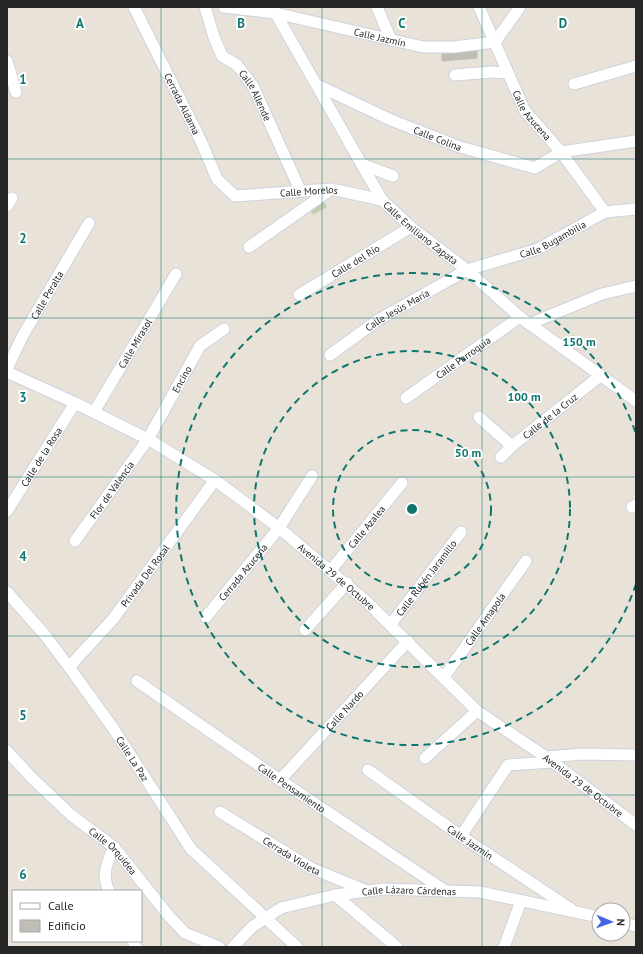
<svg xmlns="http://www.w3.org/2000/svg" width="643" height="954" font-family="'PT Sans',sans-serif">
	<defs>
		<pattern id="cemetery-stones" width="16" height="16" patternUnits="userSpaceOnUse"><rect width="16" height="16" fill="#c1d0b2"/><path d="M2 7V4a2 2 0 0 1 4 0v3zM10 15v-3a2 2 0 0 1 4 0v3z" fill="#a6b399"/></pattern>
	</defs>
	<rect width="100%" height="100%" fill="#e8e2d9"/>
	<polygon fill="url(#cemetery-stones)" points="322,198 327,207 313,215 308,207"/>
	<polygon fill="#c0bcb6" stroke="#c3beb3" points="477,51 477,58 442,61 442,54"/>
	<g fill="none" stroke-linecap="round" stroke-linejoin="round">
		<g stroke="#cfd2df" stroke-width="13">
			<g id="minor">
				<path id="s1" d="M 134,7 L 201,141 L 217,179 L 235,196 L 331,189 L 382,200"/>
				<path id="s2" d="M 205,7 L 214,37 L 222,56 L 237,65 L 253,86 L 300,190"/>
				<path id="s3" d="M 224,7 L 275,13 L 423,47 L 454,47 L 495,42 L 520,7"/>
				<path id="s4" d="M 272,7 L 382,200 L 411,227 L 467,270 L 520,317 L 636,401"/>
				<polyline points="377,7 391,40"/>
				<path id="s5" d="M 479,7 L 525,111 L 561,152 L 605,212"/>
				<polyline points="7,61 16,92"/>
				<polyline points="455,75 492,72 507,73"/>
				<polyline points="574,84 636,66"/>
				<path id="s6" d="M 317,85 L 391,120 L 460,147 L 535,168 L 561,152 L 636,141"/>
				<polyline points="361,164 393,176"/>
				<polyline points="7,206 12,198"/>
				<polyline points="249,247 330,190"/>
				<path id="s7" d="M 299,295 L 411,227"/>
				<polyline points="529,324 602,294 636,286"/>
				<path id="s8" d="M 330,355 L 378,320 L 467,270 L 538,249 L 605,212 L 636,209"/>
				<path id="s9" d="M 7,369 L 22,337 L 89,223"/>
				<path id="s10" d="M 7,372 L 75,403 L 148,439 L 215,480 L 279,528 L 367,602 L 477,711 L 546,757 L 636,825"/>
				<path id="s11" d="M 406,398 L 520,317"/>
				<path id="s12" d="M 94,412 L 176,274"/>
				<polyline points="479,417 512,446"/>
				<path id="s13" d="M 501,457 L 512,446 L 600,376"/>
				<polyline points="632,507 636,505"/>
				<path id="s14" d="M 7,511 L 75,403"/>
				<path id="s15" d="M 75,541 L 148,439 L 200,346 L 224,329"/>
				<path id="s16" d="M 331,570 L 402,483"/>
				<path id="s17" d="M 7,592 L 45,635 L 69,667 L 113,728 L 191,849 L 297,947"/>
				<path id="s18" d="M 206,617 L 279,528 L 312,476"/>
				<path id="s19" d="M 391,624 L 461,532"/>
				<polyline points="305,630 347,583"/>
				<path id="s20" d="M 69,667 L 113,619 L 215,480"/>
				<path id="s21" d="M 444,677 L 526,561"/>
				<path id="s22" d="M 137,681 L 280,780 L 447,892"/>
				<path id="s23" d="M 7,751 L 31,777 L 71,815 L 114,847 L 168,915 L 185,933 L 219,947"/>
				<polyline points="546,757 583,754 636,755"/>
				<polyline points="425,758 477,711"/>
				<path id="s24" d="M 368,770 L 461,836 L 571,909"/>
				<path id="s25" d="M 280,780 L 408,641"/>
				<path id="s26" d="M 220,812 L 311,868 L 367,891"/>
				<polyline points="461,836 508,765 552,762"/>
				<path d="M 109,891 C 101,875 107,863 114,847"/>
				<polyline points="335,895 397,947"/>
				<polyline points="623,923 636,926"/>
				<polyline points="133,941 136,947"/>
				<path id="s27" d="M 233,947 L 252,927 L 281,908 L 335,895 L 384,889 L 480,892 L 599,917"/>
				<polyline points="504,947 521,901"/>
			</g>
		</g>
		<use href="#minor" stroke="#fff" stroke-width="11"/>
	</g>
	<path fill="none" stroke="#0f766e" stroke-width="1" stroke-opacity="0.55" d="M 161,7 L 161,947M 322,7 L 322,947M 482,7 L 482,947M 7,159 L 636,159M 7,318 L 636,318M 7,477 L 636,477M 7,636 L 636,636M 7,795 L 636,795"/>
	<g fill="none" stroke="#0f766e" stroke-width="2" stroke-dasharray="7 5">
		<circle cx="412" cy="509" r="79"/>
		<circle cx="412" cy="509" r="158"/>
		<path d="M636 584A236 236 0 1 1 636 434"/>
	</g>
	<g text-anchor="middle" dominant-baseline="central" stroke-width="4" stroke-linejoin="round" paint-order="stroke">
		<g font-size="10" fill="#272727" stroke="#fff">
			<text stroke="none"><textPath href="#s3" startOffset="159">Calle Jazmín</textPath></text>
			<text stroke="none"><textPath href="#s2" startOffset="105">Calle Allende</textPath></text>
			<text stroke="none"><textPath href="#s1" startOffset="108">Cerrada Aldama</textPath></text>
			<text stroke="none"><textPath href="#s5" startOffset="121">Calle Azucena</textPath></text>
			<text stroke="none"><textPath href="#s6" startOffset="132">Calle Colina</textPath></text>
			<text stroke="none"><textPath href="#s1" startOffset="290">Calle Morelos</textPath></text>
			<text stroke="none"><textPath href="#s4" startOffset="273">Calle Emiliano Zapata</textPath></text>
			<text stroke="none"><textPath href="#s8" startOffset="253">Calle Bugambilia</textPath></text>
			<text stroke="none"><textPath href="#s7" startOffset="66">Calle del Río</textPath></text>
			<text stroke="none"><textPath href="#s9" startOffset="84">Calle Peralta</textPath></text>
			<text stroke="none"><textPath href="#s8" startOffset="81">Calle Jesús María</textPath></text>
			<text stroke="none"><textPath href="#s12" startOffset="80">Calle Mirasol</textPath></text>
			<text stroke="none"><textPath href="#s11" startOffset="70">Calle Parroquia</textPath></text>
			<text stroke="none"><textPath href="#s15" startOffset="194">Encino</textPath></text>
			<text stroke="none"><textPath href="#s13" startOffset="64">Calle de la Cruz</textPath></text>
			<text stroke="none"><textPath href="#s14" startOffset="64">Calle de la Rosa</textPath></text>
			<text stroke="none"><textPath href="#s15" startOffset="63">Flor de Valencia</textPath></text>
			<text stroke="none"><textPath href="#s16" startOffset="56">Calle Azalea</textPath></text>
			<text stroke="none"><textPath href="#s18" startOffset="58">Cerrada Azucena</textPath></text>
			<text stroke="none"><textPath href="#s20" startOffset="119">Privada Del Rosal</textPath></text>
			<text stroke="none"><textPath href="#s10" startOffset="390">Avenida 29 de Octubre</textPath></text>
			<text stroke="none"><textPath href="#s19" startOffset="58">Calle Rubén Jaramillo</textPath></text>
			<text stroke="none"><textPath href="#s21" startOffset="71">Calle Amapola</textPath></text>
			<text stroke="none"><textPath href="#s25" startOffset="95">Calle Nardo</textPath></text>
			<text stroke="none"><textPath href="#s17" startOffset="209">Calle La Paz</textPath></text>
			<text stroke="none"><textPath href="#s10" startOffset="714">Avenida 29 de Octubre</textPath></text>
			<text stroke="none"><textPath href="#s22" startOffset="188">Calle Pensamiento</textPath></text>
			<text stroke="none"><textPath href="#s24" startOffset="125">Calle Jazmín</textPath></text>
			<text stroke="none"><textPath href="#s23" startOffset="146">Calle Orquídea</textPath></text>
			<text stroke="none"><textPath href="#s26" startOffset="84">Cerrada Violeta</textPath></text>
			<text stroke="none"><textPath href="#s27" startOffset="192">Calle Lázaro Cárdenas</textPath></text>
		</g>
	</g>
	<g font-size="13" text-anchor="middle" font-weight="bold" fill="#0f766e" stroke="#fff" stroke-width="4" stroke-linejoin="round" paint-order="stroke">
		<text x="80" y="28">A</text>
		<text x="241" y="28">B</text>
		<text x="402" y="28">C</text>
		<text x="563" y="28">D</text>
		<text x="23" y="84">1</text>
		<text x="23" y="243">2</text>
		<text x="23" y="402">3</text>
		<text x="23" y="561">4</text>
		<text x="23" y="720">5</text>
		<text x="23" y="879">6</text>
	</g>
	<circle cx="412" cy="509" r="6" fill="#0f766e" stroke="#fff" stroke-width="2"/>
	<g font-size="12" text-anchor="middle" font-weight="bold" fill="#0f766e" stroke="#fff" stroke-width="4" stroke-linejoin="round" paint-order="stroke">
		<text x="579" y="346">150 m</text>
		<text x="524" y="401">100 m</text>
		<text x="468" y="457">50 m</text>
	</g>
	<rect width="643" height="954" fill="none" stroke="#272727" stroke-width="16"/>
	<rect x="12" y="890" width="130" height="52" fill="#ffffff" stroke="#a9a9a9"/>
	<rect x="20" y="903" width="20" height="6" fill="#ffffff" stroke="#a9a9a9"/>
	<text x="48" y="910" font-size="12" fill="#272727">Calle</text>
	<rect x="20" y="920" width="20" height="12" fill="#c0bcb6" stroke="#a9a9a9"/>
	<text x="48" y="930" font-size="12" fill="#272727">Edificio</text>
	<g transform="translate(611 922) rotate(92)"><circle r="19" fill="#ffffff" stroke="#a9a9a9"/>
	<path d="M0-3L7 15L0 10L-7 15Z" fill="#4663e8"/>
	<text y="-6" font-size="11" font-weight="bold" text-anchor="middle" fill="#272727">N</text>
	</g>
</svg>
